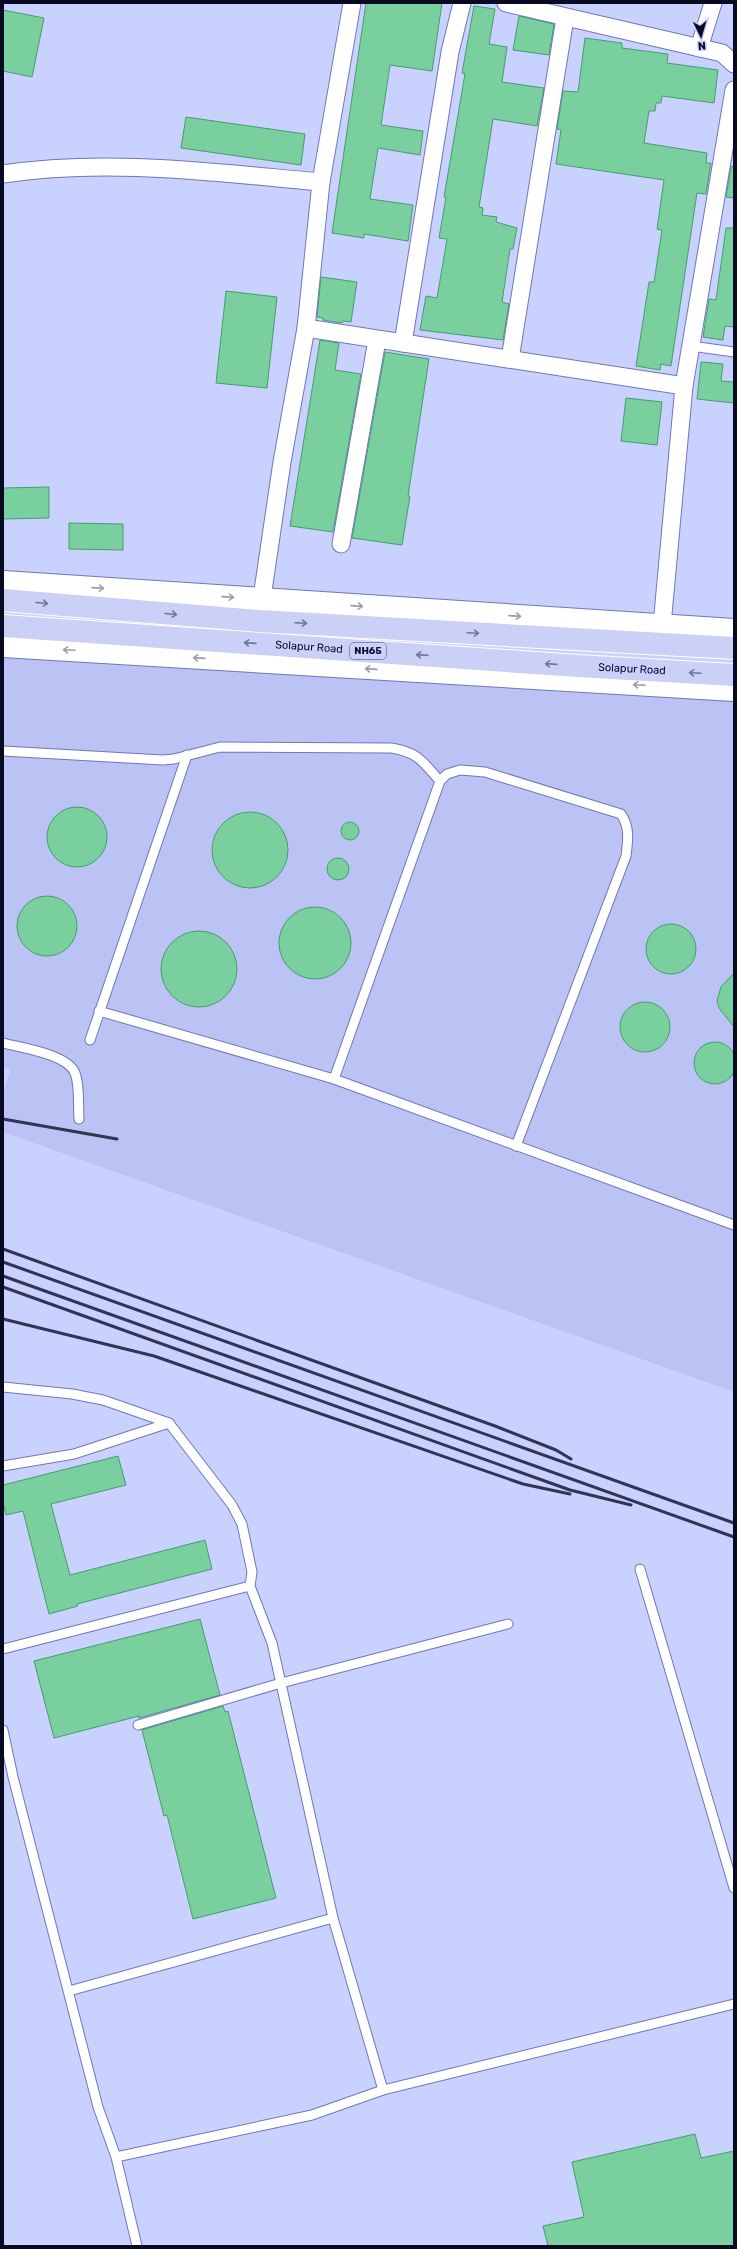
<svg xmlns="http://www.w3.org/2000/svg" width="737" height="2249" font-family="Rubik,sans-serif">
	<rect width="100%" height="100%" fill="#c9d1ff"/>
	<polygon fill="#bbc3f5" points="3,653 734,697 734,1392 3,1132 3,1093 11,1069 3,1067"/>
	<g fill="#7acf9f" stroke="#479c6f">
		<polygon points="366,3 442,3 432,71 390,65 381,125 423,131 420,155 378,148 370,199 413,205 408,241 364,234 364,238 332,233"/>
		<polygon points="474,6 495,9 489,44 507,47 502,82 544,88 537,126 493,119 479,207 483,208 482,215 497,217 496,222 517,228 513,249 510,249 502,302 509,304 503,340 420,330 426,296 437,298 447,239 439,238 446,197 444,197 465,74 462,73"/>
		<polygon points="3,10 44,18 32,77 3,71"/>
		<polygon points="519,16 554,24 549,55 513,50"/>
		<polygon points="585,38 622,43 622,48 668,54 667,63 718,70 714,103 662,96 661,103 656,103 655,111 649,111 644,143 707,153 706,163 711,163 706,194 697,193 671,366 661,364 660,370 636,366 649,282 654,282 662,230 657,229 664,180 556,164 561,130 557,129 563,91 578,92"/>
		<polygon points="186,117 305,134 301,165 181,148"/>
		<polygon points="731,166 734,167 734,198 726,197"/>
		<polygon points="726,228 734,228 734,327 725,326 723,340 703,337 709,299 716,300"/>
		<polygon points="321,277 357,282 351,322 343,321 342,323 323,320 323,318 317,317"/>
		<polygon points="226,291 277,297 267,388 216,383"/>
		<polygon points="320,340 339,343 335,370 361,374 333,532 290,526"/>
		<polygon points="385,352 429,359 408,496 410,496 402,545 352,538"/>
		<polygon points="701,362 723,364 721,381 734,382 734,403 697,399"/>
		<polygon points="626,398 662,402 657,445 621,441"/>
		<polygon points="49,487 49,518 3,519 3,488"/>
		<polygon points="69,523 123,524 123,550 69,549"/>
		<circle cx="77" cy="837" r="30"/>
		<circle cx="250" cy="850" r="38"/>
		<circle cx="350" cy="831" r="9"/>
		<circle cx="338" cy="869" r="11"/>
		<circle cx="47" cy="926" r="30"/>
		<circle cx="315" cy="943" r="36"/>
		<circle cx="671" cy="949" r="25"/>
		<circle cx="199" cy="969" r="38"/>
		<polygon points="734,973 734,1027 719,1008 717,1001 721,987"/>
		<circle cx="645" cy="1027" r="25"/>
		<circle cx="715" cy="1063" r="21"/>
		<polygon points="118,1456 126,1485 51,1504 70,1575 205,1540 212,1569 77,1604 78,1606 49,1614 23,1511 6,1515 3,1502 3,1485"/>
		<polygon points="200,1619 220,1695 139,1718 139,1716 54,1738 34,1661"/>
		<polygon points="223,1706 225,1712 228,1711 276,1898 193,1919 167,1815 164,1816 142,1730"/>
		<polygon points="695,2134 701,2158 734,2151 734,2246 548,2246 543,2226 584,2217 572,2162"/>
	</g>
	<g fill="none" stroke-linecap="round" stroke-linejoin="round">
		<g stroke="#6f76bd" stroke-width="11">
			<g id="service">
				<polyline points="691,346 734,352"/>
				<path d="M 3,751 L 163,760 L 174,759 L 220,747 L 391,748 C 418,752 423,762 440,781"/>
				<polyline points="99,1011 334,1079 734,1225"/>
				<polyline points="90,1040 187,755"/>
				<path d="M 3,1043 C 22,1048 67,1054 75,1073 C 80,1086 78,1105 79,1119"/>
				<path d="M 334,1079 L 440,781 L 447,774 L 460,770 L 485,772 L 621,814 C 630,827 628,840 626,856 L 516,1146"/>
				<polyline points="3,1387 72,1394 103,1400 169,1423 232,1505 242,1524 252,1572 250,1586 272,1643 333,1918 383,2090"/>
				<polyline points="3,1466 74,1454 169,1423"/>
				<polyline points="640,1569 734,1888"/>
				<polyline points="3,1649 250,1586"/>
				<polyline points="138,1725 281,1683 508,1624"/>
				<polyline points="3,1730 13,1777 98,2107 116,2157 137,2246"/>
				<polyline points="69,1991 333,1918"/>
				<polyline points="116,2157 312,2115 383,2090 734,2004"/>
			</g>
		</g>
		<g stroke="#6f76bd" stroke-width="19">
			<g id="minor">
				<polyline points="506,3 722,53 734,64"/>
				<polyline points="699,48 713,3"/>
				<path d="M 3,174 C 108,158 217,173 321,182"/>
				<polyline points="306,328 684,386 662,625"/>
				<polyline points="403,343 450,52 462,3"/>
				<polyline points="510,359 565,18"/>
				<polyline points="684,386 734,90"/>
				<polyline points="341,544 377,340"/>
				<polyline points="260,611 282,462 306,328 321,182 352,3"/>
			</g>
		</g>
		<g stroke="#6f76bd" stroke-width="24">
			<g id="tertiary">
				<polyline points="3,582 734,630"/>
				<polyline points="3,646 734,690"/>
			</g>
		</g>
		<g stroke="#fff" stroke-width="24">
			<g id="trunk">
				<polyline points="3,600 259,621 734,648"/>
				<polyline points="3,626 578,666 734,675"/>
			</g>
		</g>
		<use href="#service" stroke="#fff" stroke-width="9"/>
		<use href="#minor" stroke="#fff" stroke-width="17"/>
		<use href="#tertiary" stroke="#fff" stroke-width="22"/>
		<use href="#trunk" stroke="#cbd0f6" stroke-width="22"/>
		<g stroke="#323453" stroke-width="3">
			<polyline points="3,1119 117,1139"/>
			<polyline points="3,1249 495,1426 556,1450 571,1459"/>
			<polyline points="3,1262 734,1523"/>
			<polyline points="3,1276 734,1537"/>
			<polyline points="3,1287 570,1490 631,1505"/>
			<polyline points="3,1319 154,1356 523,1484 570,1494"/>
		</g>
	</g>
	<defs><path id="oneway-shaft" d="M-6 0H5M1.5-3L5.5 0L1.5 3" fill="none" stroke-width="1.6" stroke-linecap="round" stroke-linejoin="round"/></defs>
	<g stroke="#9c9da7">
		<use href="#oneway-shaft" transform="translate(98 588) rotate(4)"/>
		<use href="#oneway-shaft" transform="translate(228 597) rotate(4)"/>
		<use href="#oneway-shaft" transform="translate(357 606) rotate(4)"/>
		<use href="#oneway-shaft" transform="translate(515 616) rotate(4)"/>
		<use href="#oneway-shaft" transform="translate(69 650) rotate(-177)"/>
		<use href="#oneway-shaft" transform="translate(199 658) rotate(-176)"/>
		<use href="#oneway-shaft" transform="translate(371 669) rotate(-176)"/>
		<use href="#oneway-shaft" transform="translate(639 685) rotate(-177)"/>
	</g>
	<g stroke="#737697">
		<use href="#oneway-shaft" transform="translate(42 603) rotate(5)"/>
		<use href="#oneway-shaft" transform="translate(171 614) rotate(5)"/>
		<use href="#oneway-shaft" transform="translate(301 623) rotate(3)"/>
		<use href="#oneway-shaft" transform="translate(473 633) rotate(3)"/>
		<use href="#oneway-shaft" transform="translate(250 643) rotate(-176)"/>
		<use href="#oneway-shaft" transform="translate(422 655) rotate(-176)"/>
		<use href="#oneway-shaft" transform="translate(551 664) rotate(-176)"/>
		<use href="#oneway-shaft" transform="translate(695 673) rotate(-177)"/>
	</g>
	<g text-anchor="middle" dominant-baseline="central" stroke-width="4" stroke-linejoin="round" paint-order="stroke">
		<rect fill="#c9d1ff" stroke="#424565" stroke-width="1" x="350" y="643" width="36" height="16" rx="3"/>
		<g font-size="10" font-weight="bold" fill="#080923">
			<text x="368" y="651">NH65</text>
		</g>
		<g font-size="11" fill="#080923" stroke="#c9d1ff">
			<text transform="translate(309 647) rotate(4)">Solapur Road</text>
			<text transform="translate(632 669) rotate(3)">Solapur Road</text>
		</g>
	</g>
	<rect width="737" height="2249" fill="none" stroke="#080923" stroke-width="8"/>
	<g transform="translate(701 36) rotate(175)" stroke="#c9d1ff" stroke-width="3" paint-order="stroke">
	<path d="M0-3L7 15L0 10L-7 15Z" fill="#080923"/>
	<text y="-6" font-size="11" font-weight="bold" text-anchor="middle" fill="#080923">N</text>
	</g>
</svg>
